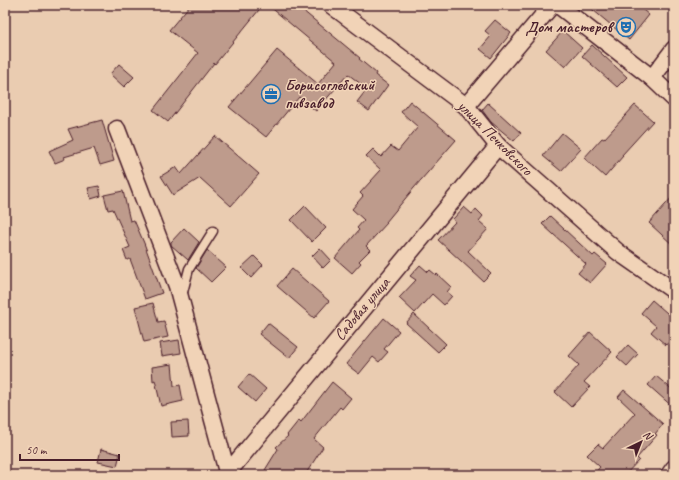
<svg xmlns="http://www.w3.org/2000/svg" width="679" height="480" font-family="Caveat,sans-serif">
	<rect width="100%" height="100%" fill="#eaccb1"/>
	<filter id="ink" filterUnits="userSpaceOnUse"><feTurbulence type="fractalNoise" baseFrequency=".025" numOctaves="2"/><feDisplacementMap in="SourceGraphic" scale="8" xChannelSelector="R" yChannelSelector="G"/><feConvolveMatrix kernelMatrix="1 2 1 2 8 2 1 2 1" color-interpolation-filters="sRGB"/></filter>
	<g filter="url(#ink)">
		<g fill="#be9b8c" stroke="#4a1f2b">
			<polygon points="190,5 263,5 215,64 214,63 168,122 153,110 198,53 169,30"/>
			<polygon points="268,5 296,5 360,58 359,59 376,73 375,75 388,85 369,111 357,102 367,89 348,74 316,111 299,97 266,137 229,107 277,50 318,84 336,62"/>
			<polygon points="587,5 637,5 649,15 629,40"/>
			<polygon points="495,20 511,33 491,58 480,49 491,36 485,31"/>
			<polygon points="563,31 582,48 565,67 546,50"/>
			<polygon points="592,45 627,77 617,87 582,56"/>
			<polygon points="119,64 134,77 124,87 110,74"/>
			<polygon points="410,101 456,140 414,188 386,222 387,223 366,246 370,250 359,261 361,263 352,273 335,258 359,230 357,228 364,220 352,209 363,196 360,193 381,170 366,156 373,149 381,157 391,146 398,151 418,127 401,112"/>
			<polygon points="488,103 521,133 514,141 491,122 482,110"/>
			<polygon points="635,105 653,121 622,155 623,156 605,177 584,158 602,138 604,139"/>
			<polygon points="102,120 114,161 100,165 94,148 64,157 65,159 55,163 49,151 73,140 68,129"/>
			<polygon points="562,133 581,149 561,171 543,156"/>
			<polygon points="215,136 259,174 231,206 200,178 173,195 161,176 176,167 181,174"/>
			<polygon points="99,186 101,196 91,199 88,188"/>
			<polygon points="123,191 130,221 134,220 144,243 162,293 145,299 130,259 127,260 123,250 130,247 113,209 108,210 104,195"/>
			<polygon points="674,195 674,246 649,223"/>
			<polygon points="305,206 326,228 312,242 291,220"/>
			<polygon points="464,207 472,214 476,209 483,216 479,221 488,229 468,251 491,273 483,281 438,240 455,222 453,219"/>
			<polygon points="550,216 593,256 595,254 607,264 590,283 578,273 586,264 542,224"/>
			<polygon points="184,228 199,242 188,260 171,245 171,242"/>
			<polygon points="320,248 331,260 323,268 312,256"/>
			<polygon points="207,250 226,267 211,282 196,268"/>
			<polygon points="254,256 263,265 251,278 241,268"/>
			<polygon points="420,265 428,272 430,270 436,275 437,274 451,287 447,292 452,296 444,305 432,294 415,313 399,298 416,280 410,276"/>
			<polygon points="292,269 329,301 314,318 277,286"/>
			<polygon points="652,300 674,319 674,336 666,345 651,332 656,326 641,313"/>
			<polygon points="153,303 158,322 164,321 168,337 144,342 135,307"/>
			<polygon points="414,314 446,344 438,352 406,323"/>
			<polygon points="384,318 399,331 384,349 388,352 379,362 373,357 359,374 346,364"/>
			<polygon points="268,323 298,347 289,358 259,334"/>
			<polygon points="590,332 612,352 584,382 590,387 571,407 555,392 579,365 569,356"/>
			<polygon points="179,340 181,353 162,356 160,343"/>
			<polygon points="628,345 638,354 627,366 617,357"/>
			<polygon points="172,364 174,386 180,385 183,401 161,406 155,380 153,381 152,367"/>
			<polygon points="249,374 266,389 255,402 238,387"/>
			<polygon points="656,376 674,391 674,408 648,385"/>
			<polygon points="332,382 351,398 342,409 340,407 314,439 323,447 305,475 273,475 265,470 278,449 276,447 288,436 287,435 299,420 301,422"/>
			<polygon points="624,390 663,424 655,434 657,435 637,458 639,460 625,475 593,475 600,467 587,455 598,444 603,448 635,413 618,397"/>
			<polygon points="188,421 189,436 172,437 171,422"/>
			<polygon points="101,449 120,454 117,466 98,462"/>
		</g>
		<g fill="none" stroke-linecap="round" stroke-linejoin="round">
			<g stroke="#4a1f2b" stroke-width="11">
				<polyline id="lane" points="182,296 189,269 213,231"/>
			</g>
			<g stroke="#4a1f2b" stroke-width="19">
				<g id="street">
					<polyline points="331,5 466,106 498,146 618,252 674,291"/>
					<polyline points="558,5 652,78 674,99"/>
					<polyline points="652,78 674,49"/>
					<polyline points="466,106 552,5"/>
					<polyline points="117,129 177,286 227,472"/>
					<polyline points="226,475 498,146"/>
					<polyline points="669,475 674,468"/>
				</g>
			</g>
			<use href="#lane" stroke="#f1d3b7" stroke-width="8"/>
			<use href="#street" stroke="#f1d3b7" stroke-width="16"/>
		</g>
	</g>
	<defs>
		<g id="theatre-ring" transform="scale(1)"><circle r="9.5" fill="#f1d3b7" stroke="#1f6fb2" stroke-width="1.5"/><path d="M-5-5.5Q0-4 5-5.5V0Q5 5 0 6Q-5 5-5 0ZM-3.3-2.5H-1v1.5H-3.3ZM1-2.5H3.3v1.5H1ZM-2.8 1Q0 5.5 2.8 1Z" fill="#1f6fb2"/></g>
		<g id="office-ring" transform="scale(1)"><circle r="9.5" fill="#f1d3b7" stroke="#1f6fb2" stroke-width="1.5"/><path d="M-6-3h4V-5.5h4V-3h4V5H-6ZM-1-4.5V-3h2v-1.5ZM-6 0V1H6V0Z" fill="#1f6fb2"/></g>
	</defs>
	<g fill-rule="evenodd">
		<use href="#theatre-ring" x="626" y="27"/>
		<use href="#office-ring" x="271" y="94"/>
	</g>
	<g text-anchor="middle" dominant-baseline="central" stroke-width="3" stroke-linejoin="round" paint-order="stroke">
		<g font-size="16" font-weight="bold" fill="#4a1f2b" stroke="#f1d3b7" text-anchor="end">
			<text x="612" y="27">Дом мастеров</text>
			<text x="285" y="85" text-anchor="start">Борисоглебский<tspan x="285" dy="18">пивзавод</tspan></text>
		</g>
		<g font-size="16" fill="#4a1f2b" stroke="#f1d3b7">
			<text transform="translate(495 138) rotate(45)">улица Печковского</text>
			<text transform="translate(362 309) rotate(-50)">Садовая улица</text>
		</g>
	</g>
	<rect width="679" height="480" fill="none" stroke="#f1d3b7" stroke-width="20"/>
	<rect x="10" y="10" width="659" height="460" fill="none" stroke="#4a1f2b" stroke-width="1.5" filter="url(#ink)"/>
	<g transform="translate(641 442) rotate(43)" stroke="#f1d3b7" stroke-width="3" paint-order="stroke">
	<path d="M0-3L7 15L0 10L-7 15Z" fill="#4a1f2b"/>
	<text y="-6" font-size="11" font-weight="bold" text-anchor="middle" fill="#4a1f2b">N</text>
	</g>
	<path d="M20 454v6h99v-6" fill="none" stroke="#4a1f2b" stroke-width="2"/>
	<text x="26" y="454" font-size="12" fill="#4a1f2b" stroke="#f1d3b7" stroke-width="3" paint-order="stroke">50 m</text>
</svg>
